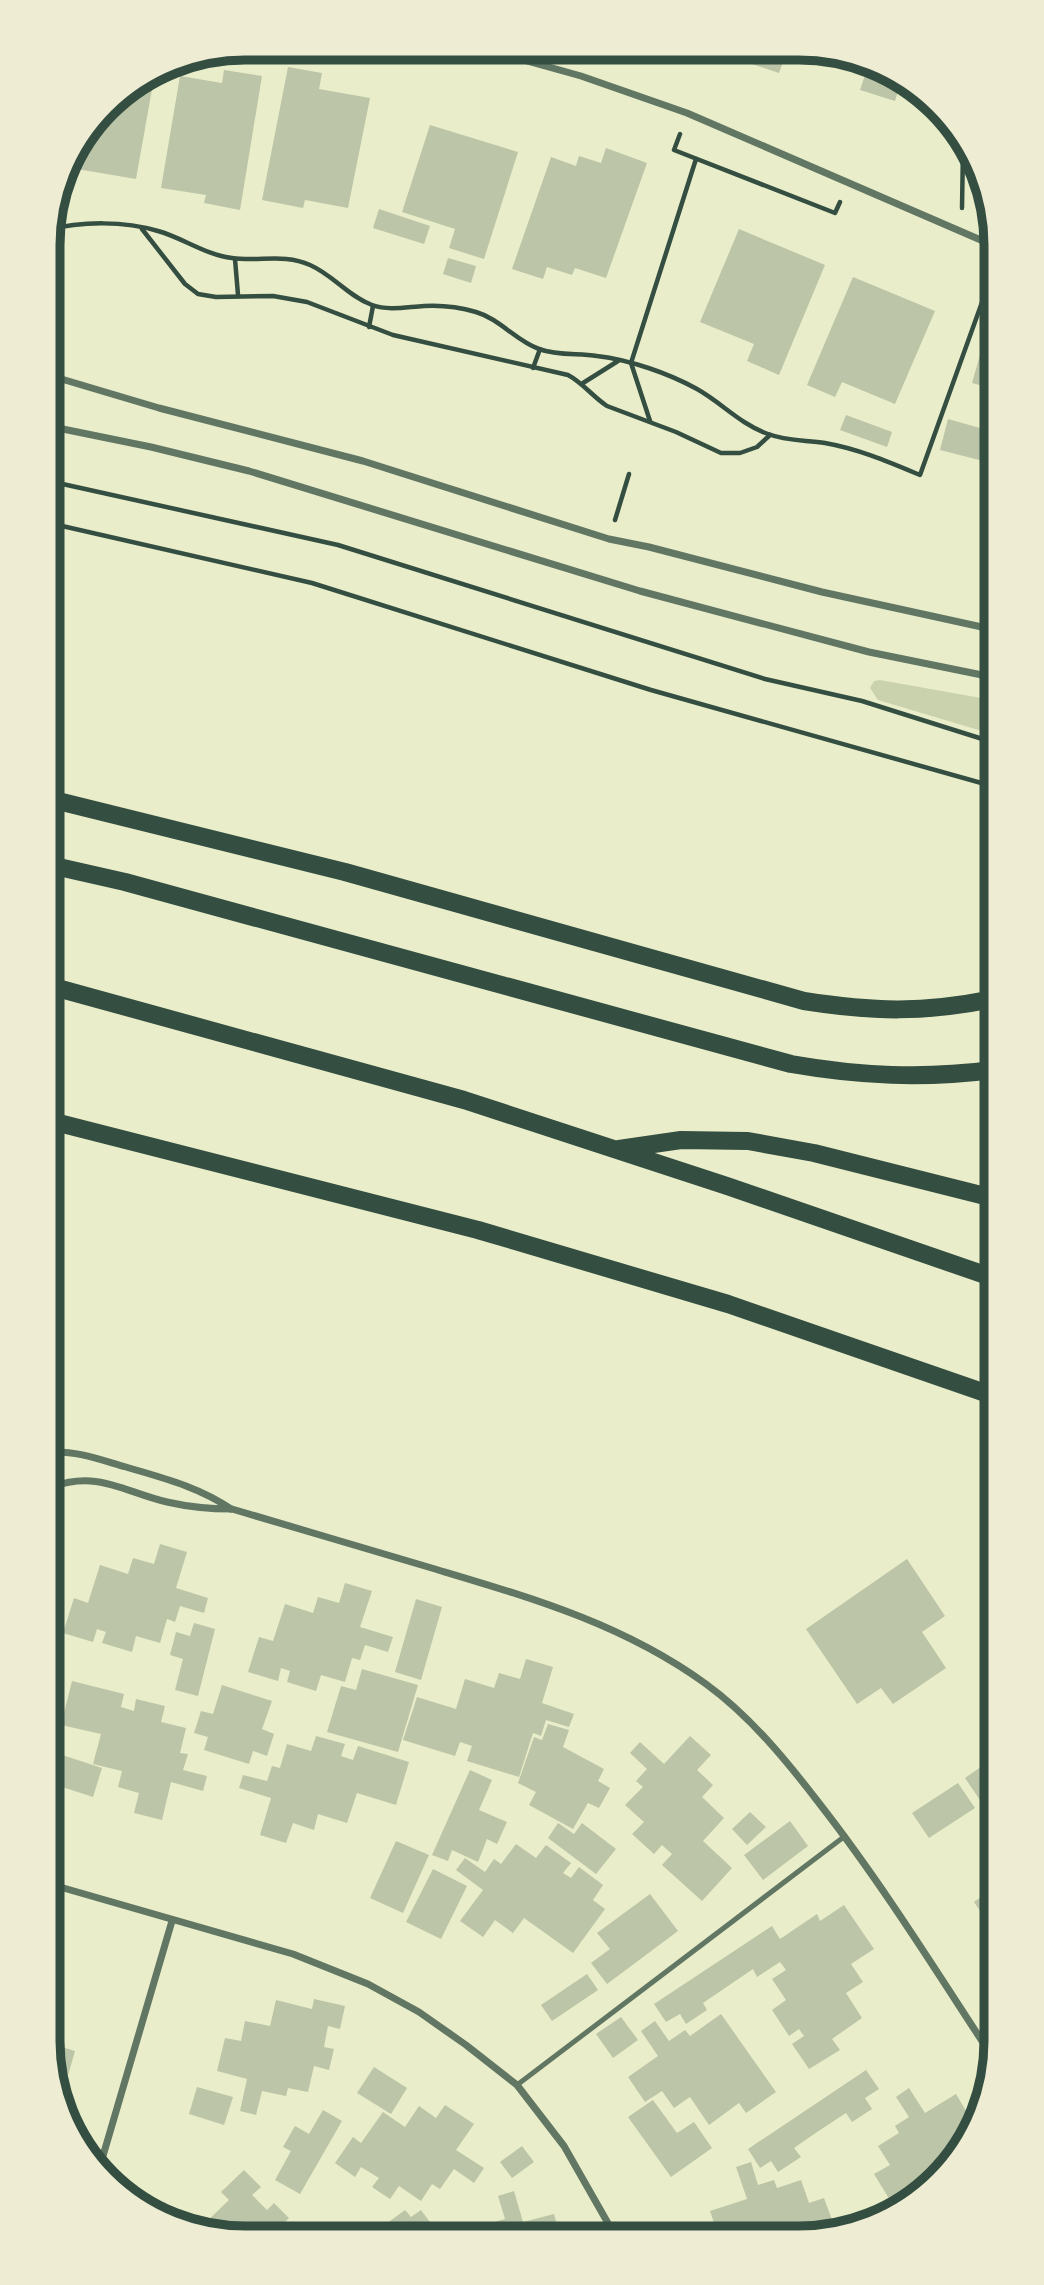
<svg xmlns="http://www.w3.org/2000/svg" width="1044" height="2285" font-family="Karla,sans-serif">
	<rect width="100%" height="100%" fill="#e9edc9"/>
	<polygon fill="#cad2ad" points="880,680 992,700 992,734 878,700 870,688 874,681"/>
	<g fill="#bcc5a7">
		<polygon points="750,50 787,51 779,73 746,62"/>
		<polygon points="868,66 901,82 895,101 860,90"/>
		<polygon points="288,67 322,73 319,89 370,98 348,208 305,200 303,208 262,200"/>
		<polygon points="224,70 262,76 240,210 204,203 206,195 161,188 180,76 222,83"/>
		<polygon points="146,77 154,78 136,179 65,167 68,157 114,96"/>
		<polygon points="430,125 518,152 484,259 449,248 455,229 402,212"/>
		<polygon points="606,148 647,163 606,278 575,268 572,275 547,267 543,279 512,269 551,157 576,166 579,156 601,163"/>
		<polygon points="379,209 430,226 424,244 373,228"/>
		<polygon points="739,229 825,265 779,375 747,361 754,344 700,322"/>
		<polygon points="448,258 476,266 471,283 443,274"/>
		<polygon points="853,277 935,311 895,404 842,382 835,397 807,385"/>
		<polygon points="982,348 990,350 991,388 972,383"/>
		<polygon points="846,415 892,432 887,447 840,430"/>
		<polygon points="948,419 991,431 991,463 940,450"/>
		<polygon points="160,1544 187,1552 176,1588 208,1598 204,1613 180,1606 175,1622 167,1619 160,1643 136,1636 132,1652 102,1643 106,1632 97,1629 93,1642 63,1633 74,1598 88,1603 100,1565 128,1574 133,1558 154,1564"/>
		<polygon points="907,1559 945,1616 922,1632 946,1668 893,1704 881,1688 857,1704 806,1629"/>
		<polygon points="345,1583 372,1591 360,1627 393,1637 388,1652 365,1645 360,1660 352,1658 345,1682 321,1675 316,1691 287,1682 290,1671 281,1668 278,1681 248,1672 259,1637 273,1641 285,1604 313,1613 318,1597 339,1603"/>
		<polygon points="416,1599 442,1607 421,1680 395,1672"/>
		<polygon points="194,1623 215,1629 198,1696 175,1690 183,1659 170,1655 176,1632 190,1636"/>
		<polygon points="526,1659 553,1667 542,1703 574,1714 569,1727 546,1720 541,1736 533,1733 519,1777 467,1761 472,1746 460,1742 455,1756 403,1740 417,1697 456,1709 465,1679 494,1688 499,1673 520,1679"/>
		<polygon points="362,1669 418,1685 398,1752 327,1732 341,1686 356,1690"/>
		<polygon points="72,1681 124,1694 121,1707 134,1711 136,1699 165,1706 161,1722 186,1728 180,1753 188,1754 183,1770 207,1776 203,1791 171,1782 162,1820 134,1813 139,1793 118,1787 122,1771 93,1764 101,1734 61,1725"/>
		<polygon points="222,1685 272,1701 262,1729 274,1734 267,1756 253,1751 249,1764 204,1750 208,1737 194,1733 201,1711 213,1714"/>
		<polygon points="548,1724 569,1730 563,1747 604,1769 598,1781 610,1788 599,1808 588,1803 573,1829 529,1805 536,1792 518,1783 534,1737 542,1740"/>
		<polygon points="316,1736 345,1744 341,1756 353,1760 358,1746 409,1762 396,1805 357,1793 347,1823 318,1814 314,1830 293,1823 286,1843 260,1835 271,1798 239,1788 243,1775 267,1781 272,1766 280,1768 287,1744 311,1751"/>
		<polygon points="690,1736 711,1755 697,1770 713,1785 702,1797 724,1818 703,1841 732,1868 702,1901 662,1865 672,1854 662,1845 654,1854 632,1834 644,1822 625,1805 643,1787 636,1781 647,1769 630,1753 640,1742 664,1764"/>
		<polygon points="53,1752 102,1768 93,1797 53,1784"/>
		<polygon points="995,1757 995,1822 965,1778"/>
		<polygon points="470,1770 492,1780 479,1810 507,1822 497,1844 487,1839 478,1862 452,1850 448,1861 432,1855"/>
		<polygon points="958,1783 975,1808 929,1838 912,1813"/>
		<polygon points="750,1812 766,1827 747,1845 732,1829"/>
		<polygon points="790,1821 808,1846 763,1880 744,1855"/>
		<polygon points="558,1823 574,1834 582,1823 616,1849 596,1874 548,1838"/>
		<polygon points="396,1841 429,1855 403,1913 370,1898"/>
		<polygon points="516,1844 536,1858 546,1845 571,1863 563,1873 571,1878 579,1867 603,1885 593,1900 605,1909 573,1953 524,1918 513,1933 495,1920 483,1937 460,1921 483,1890 456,1870 465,1858 485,1872 494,1859 501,1864"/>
		<polygon points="433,1869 467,1886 441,1939 406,1922"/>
		<polygon points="650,1894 678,1931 607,1984 591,1963 610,1949 597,1933"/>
		<polygon points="985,1894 996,1909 996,1934 974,1902"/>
		<polygon points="844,1905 874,1949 851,1964 863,1982 846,1993 862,2018 832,2039 840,2050 809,2069 792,2044 804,2036 799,2029 789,2036 772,2010 786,2000 772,1979 786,1970 780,1962 757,1977 753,1969 703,2003 707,2010 686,2024 680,2014 666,2022 654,2004 772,1926 780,1939 817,1914 820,1921"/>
		<polygon points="587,1974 598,1990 552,2021 541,2005"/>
		<polygon points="314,1999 345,2006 340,2029 328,2026 324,2047 334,2049 329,2070 314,2066 308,2092 288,2088 286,2096 262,2091 256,2115 240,2111 247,2079 217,2071 225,2038 241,2041 245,2021 270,2026 276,2000 312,2009"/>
		<polygon points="721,2014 776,2092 746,2113 739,2103 709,2125 690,2097 674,2108 662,2091 645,2102 628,2077 658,2056 641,2031 655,2021 669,2041 685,2030 690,2036"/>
		<polygon points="621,2017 638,2040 613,2058 596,2034"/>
		<polygon points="54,2023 61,2025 55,2045 75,2051 67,2079 54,2075"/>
		<polygon points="374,2067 407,2088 391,2114 357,2093"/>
		<polygon points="866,2070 879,2089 865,2098 872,2109 852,2122 846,2113 817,2132 794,2148 801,2157 778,2172 771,2161 760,2168 748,2149"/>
		<polygon points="197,2087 233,2097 224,2125 189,2114"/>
		<polygon points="909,2088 925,2113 956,2094 972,2121 956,2131 964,2144 957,2156 947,2162 950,2166 948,2170 893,2205 874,2174 890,2165 878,2146 899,2133 895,2126 909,2117 896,2097"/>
		<polygon points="653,2100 677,2133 694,2122 712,2148 671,2177 628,2117"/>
		<polygon points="445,2105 474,2124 456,2150 484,2168 474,2183 454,2169 440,2189 432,2184 421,2201 399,2186 390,2199 372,2187 379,2178 361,2167 355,2177 335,2163 353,2137 361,2143 383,2112 405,2127 419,2106 436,2118"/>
		<polygon points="323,2110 342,2121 300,2194 275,2180 291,2151 283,2147 295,2126 309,2134"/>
		<polygon points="522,2146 534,2162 512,2178 500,2162"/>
		<polygon points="751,2162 758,2185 774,2180 777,2188 801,2180 809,2203 824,2198 834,2225 822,2229 822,2231 717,2232 710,2211 747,2199 736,2167"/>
		<polygon points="244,2170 261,2187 252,2195 267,2210 274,2203 289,2218 278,2229 283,2234 210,2234 202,2226 229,2200 221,2192"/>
		<polygon points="514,2191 523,2222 554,2214 559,2232 483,2233 481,2226 505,2219 498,2196"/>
		<polygon points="405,2210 411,2217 421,2210 438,2233 387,2233 391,2230 386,2224"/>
	</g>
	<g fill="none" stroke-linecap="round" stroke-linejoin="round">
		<g stroke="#344e41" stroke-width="4.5">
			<polyline points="680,134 674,150 835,213 840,202"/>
			<polyline points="962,208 963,149"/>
			<path d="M 142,229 L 185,284 L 198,294 L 216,297 L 273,296 L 307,302 L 393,335 L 568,375 C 583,383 592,396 607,406 L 676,432 L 721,453 L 740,453 L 757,447 L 770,435"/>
			<path d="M 48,230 C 81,221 125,221 158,231 C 183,238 206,255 232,258 C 259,262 284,253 310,265 C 333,275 348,296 372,305 C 389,311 406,307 424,306 C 442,305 459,307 476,312 C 500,319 516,341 539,349 C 558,356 578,353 597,356 C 630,360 668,373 697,389 C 722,403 740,424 768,434 C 786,441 806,440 825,443 C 859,449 889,462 920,475 L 990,280"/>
			<polyline points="235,259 238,295"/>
			<polyline points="369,327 373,306"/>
			<polyline points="533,368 540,349"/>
			<polyline points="583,383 618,361"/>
			<polyline points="650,421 631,363 696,159"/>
			<polyline points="49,481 338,545 765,679 862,701 992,742"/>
			<polyline points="615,520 629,474"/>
			<polyline points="49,523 312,583 651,690 992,786"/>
		</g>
		<polyline stroke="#617663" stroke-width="5" points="517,2085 845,1836"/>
		<g stroke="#617663" stroke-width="7">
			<polyline points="484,49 581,76 687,113 990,244"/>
			<polyline points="48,375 159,408 363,461 609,539 649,547 822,592 991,629"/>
			<polyline points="48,426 151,447 249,471 640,591 869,652 992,677"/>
			<path d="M 52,1452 C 78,1451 101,1460 126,1467 C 163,1478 199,1487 231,1509"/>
			<path d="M 52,1487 C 98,1470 124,1492 167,1502 C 189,1507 210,1509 232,1509 C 300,1529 367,1549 435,1569 C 532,1598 623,1624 706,1684 C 750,1716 786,1760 819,1803 C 883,1885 938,1974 995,2061"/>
			<polyline points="53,1885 293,1954 368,1984 419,2012 466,2045 517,2085 564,2146 613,2232"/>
			<polyline points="100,2166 172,1921"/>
		</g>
		<g stroke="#344e41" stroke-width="18">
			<path d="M 50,799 L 345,872 L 804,1001 C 874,1012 923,1013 993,999"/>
			<path d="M 50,865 L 125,882 L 791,1064 C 860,1076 923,1079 993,1070"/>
			<polyline points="50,986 464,1100 727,1186 994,1278"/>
			<polyline points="51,1121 478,1230 728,1304 994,1396"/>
			<polyline points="619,1149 681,1140 748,1141 814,1153 993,1198"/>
		</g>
	</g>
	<path d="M0 0H1044V2285H0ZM245 60H799A185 185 0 0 1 984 245V2041A185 185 0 0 1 799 2226H245A185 185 0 0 1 60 2041V245A185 185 0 0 1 245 60Z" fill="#eeecd3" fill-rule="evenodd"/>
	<path fill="none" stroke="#344e41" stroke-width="9" d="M245 60H799A185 185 0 0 1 984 245V2041A185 185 0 0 1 799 2226H245A185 185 0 0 1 60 2041V245A185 185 0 0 1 245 60Z"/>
</svg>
